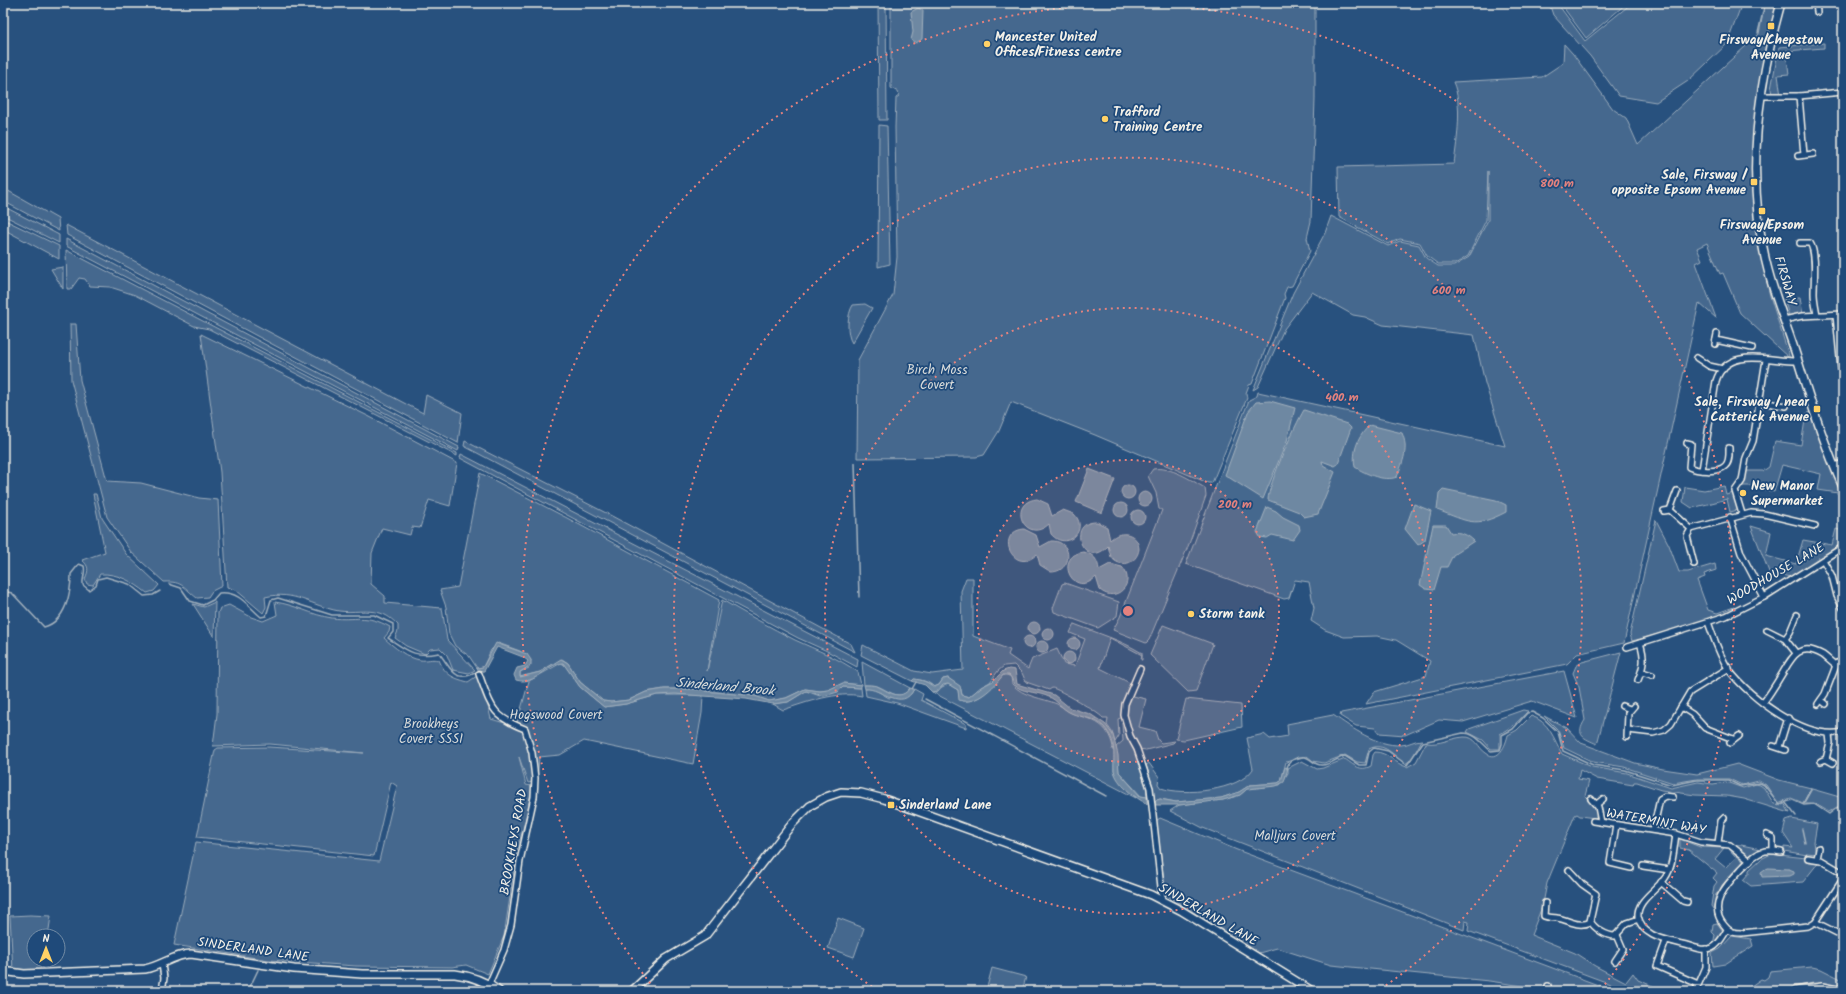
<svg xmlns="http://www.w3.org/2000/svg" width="1846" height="994" font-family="Kalam,sans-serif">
	<rect width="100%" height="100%" fill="#28517e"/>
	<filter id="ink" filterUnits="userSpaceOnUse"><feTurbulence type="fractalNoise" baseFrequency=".025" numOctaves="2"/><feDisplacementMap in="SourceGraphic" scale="8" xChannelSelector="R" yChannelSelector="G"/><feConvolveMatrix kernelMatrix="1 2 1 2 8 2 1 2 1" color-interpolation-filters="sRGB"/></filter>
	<g filter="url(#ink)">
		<g fill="#45688e" stroke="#9cacbb">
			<polygon points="878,3 886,3 887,120 879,120"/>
			<polygon points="891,3 1315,3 1315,99 1311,221 1307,238 1310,251 1292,286 1287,287 1284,294 1285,298 1252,384 1249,385 1246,393 1247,398 1212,483 1208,483 1095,435 1011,402 999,431 984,455 976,457 857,458 858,360 893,295 897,257 895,127 896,98 899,96 898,92 891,88"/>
			<polygon points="1549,3 1557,3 1585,41 1632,3 1742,3 1727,44 1688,81 1656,102 1619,96 1590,56 1553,15"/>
			<polygon points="1560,3 1627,3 1586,38"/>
			<path d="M 1765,3 L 1776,3 L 1770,34 L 1753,182 L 1751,182 L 1761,257 L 1770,296 L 1790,359 L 1740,313 L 1723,273 L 1720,274 L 1707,243 L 1697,248 L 1702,260 L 1696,263 L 1716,318 L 1699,303 L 1624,643 L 1577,654 L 1567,664 L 1366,704 L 1374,692 L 1426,676 L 1430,661 L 1396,640 L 1377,636 L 1344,637 L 1325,630 L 1311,621 L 1314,608 L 1309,582 L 1295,580 L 1289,598 L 1284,599 L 1186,564 L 1249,400 L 1257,396 L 1258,392 L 1505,446 L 1485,383 L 1474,335 L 1383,325 L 1365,317 L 1353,315 L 1312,292 L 1284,329 L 1258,387 L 1253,390 L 1293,293 L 1325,233 L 1331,216 L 1388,246 L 1400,241 L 1419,245 L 1426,258 L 1438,266 L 1454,266 L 1469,257 L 1488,220 L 1488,171 L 1486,220 L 1468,256 L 1455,264 L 1438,264 L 1427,256 L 1420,243 L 1400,239 L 1388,244 L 1339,217 L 1338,167 L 1454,164 C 1457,139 1463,104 1453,82 L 1542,77 L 1563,63 L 1564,44 L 1573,54 L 1613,109 L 1626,118 L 1638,145 L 1759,34 Z"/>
			<polygon points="1824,43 1824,48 1786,51 1789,74 1778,75 1781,96 1772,94 1771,89 1779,47"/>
			<polygon points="879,125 887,126 890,264 878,267"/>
			<polygon points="3,188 58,219 59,231 3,201"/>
			<polygon points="3,206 59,235 59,243 3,215"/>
			<polygon points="3,219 59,246 59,259 3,229"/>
			<polygon points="66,225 423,413 426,395 462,413 458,443 69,236 67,235"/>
			<polygon points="66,239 459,447 458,451 66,246"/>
			<polygon points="66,250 457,453 457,456 209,329 194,326 135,295 110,287 90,286 85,279 79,278 71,289 67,289"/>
			<polygon points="63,267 63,289 51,269"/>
			<polygon points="1800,297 1803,315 1789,316 1784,298"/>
			<path d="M 865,304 L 872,308 L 852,343 C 846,334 847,314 853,305 Z"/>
			<path d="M 70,324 L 76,324 L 80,380 L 107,481 L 141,483 L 199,498 L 218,500 L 222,586 L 212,591 L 208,597 L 197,598 C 184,588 183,581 164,582 L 131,552 L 107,517 L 71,380 Z"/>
			<path d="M 201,334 L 368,416 L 457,463 L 450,506 L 429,500 L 420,528 L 412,527 L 410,535 L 382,528 L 372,553 L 371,584 L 385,596 L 385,603 L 442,608 L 447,640 L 475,670 L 469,673 L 453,670 L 447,655 L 440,648 L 430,649 L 425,654 L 406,646 L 395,638 L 398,631 L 398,625 C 392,619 387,615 380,613 C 367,609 352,613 339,611 C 311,606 295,590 265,597 L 266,607 L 263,613 L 236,590 L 227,587 L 220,472 Z"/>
			<polygon points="1813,411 1841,491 1838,493 1818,490 1821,474 1782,465 1774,492 1751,486 1741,486 1746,471 1763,471 1769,467 1775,441 1801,445 1806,414"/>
			<polygon points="465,441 608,514 851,644 855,652 464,446"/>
			<polygon points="461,454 858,659 857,667 827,651 798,638 460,458"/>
			<path d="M 1153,469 C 1171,466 1191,480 1205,488 L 1206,496 L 1189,544 L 1149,640 L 1146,643 L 1113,630 L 1120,617 L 1162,510 L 1159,509 L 1156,493 L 1148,476 Z"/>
			<path d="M 480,473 L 567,518 L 719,600 L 707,671 L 722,600 C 746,614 770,627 795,640 C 817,650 838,658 858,672 L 861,685 L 843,683 L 828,690 L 820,691 L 805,689 L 786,698 L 769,701 L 755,696 L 705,691 L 704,689 L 664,689 L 646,692 L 629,700 L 611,702 L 603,701 L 580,682 L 568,663 L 562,659 L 540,672 L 520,677 L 520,672 L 529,668 L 531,660 L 520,651 L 498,643 L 491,650 L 483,667 L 477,668 L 469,656 L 455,646 L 449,634 L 446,607 L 440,590 L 458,587 Z"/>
			<polygon points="1724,486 1726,495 1734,493 1738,510 1730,512 1727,499 1692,508 1683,502 1685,487 1704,490"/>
			<path d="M 93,494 L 96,494 L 102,518 L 126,554 L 159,585 L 154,591 L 147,593 C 133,582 118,573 100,574 L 93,585 L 87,584 L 85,579 C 89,570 89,566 82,560 L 105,552 Z"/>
			<polygon points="1656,520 1669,545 1679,572 1688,572 1715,564 1716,570 1704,574 1705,577 1697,580 1708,610 1717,613 1734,607 1735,609 1707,621 1632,641 1630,634"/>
			<polygon points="1751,526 1771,532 1766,556 1796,564 1803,540 1832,545 1836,529 1843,531 1843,545 1790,577 1769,572"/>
			<path d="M 966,578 L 973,578 L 973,636 L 1010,650 L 1008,655 L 1028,669 L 1032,659 L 1057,649 L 1064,664 L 1075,666 L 1085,639 L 1070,633 L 1074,624 C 1097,633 1121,640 1142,653 L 1142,660 L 1141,660 L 1142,655 L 1110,638 L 1100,668 L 1132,684 L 1123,717 L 1118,719 L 1119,736 L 1115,742 L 1112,732 L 1107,725 L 1108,718 L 1103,718 C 1098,712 1059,689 1052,688 L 1049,690 L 1026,682 L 1022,673 L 1014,665 L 1004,666 L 998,671 L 990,682 L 981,687 L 969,697 L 962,695 L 961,689 L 948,678 L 943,679 L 939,685 L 934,687 C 928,681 922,680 914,679 L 912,681 L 861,655 L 863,645 L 914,671 L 932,674 L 963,670 L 961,591 Z"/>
			<polygon points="1065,583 1119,602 1117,616 1098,628 1054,612 1053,608 1062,584"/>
			<polygon points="215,602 214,637 193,604 204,607"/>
			<path d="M 275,602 C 297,605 311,615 332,618 C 356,621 365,613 390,627 L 389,632 L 384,638 C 394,647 407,658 420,660 C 427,661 432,658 439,660 C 445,675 453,678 468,682 L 477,676 L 486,698 L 491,719 L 501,722 L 517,723 L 529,681 L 561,663 L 565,665 L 580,687 L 604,707 L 626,704 L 657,695 L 703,695 L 702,713 L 693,764 L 584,741 L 560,755 L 539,757 L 537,781 L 528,783 L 519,757 L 526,785 L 532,786 L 527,814 L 517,851 L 504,936 L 488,974 L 466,965 L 452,967 L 356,966 L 269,960 L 174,945 L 196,842 L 379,861 L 397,786 L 391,782 L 374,856 L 197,837 L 215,750 L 218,748 L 269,747 L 364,753 L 270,744 L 213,746 L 217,714 L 218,613 L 220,608 L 229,605 L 251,617 L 263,621 L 277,615 Z"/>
			<polygon points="1163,625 1213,644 1196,691 1188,692 1150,655"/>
			<path d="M 1621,652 L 1597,744 C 1584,738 1575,736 1585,720 L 1579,687 L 1573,673 L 1576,666 L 1582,662 Z"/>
			<path d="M 862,662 L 910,688 C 900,703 889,690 877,686 C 873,685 868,685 864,685 Z"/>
			<polygon points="1564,671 1577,718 1532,701 1463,722 1439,720 1405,735 1379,733 1375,728 1356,726 1340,716 1341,713"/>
			<path d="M 1005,674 L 1011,677 L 1012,684 C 1023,697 1043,698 1057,704 C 1063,707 1067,712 1074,714 C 1094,720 1108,724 1113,747 L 1112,750 L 1114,750 C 1116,757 1114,763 1114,770 C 1116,780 1129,791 1136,798 L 932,692 L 948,684 L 958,690 L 959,697 L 962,701 C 982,703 992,684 1005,674 Z"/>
			<path d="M 843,687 L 861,688 L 862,696 C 837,691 807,702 783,710 L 773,704 L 788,702 L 806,691 L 820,696 Z"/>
			<polygon points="872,688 889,698 911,694 914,689 923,694 921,700 966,724 966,728 897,703 866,696 865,689"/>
			<path d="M 1133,696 L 1146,699 L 1139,727 L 1155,731 L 1158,740 L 1161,743 L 1175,741 L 1173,743 L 1146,750 L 1139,749 C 1132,736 1117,708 1133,696 Z"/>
			<polygon points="1186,699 1241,705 1242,727 1184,740 1176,739"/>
			<path d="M 1523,710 L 1528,711 C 1518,721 1514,727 1500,734 L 1500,749 L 1491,749 L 1483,740 L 1467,732 L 1469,729 Z"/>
			<path d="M 1333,715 C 1352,728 1376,746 1401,745 C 1408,745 1414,740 1422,740 L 1411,760 L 1405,764 C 1394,756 1384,741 1369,749 L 1365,763 L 1357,762 L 1345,755 L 1324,763 L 1313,761 L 1307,756 L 1286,762 L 1281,781 L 1278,783 L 1250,785 L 1239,792 L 1221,798 L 1176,802 L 1160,799 L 1154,801 L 1153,788 L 1146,765 L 1149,763 L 1159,777 L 1158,784 L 1161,788 C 1184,796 1239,791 1253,769 L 1247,738 L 1264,734 L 1270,739 L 1288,736 L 1287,724 Z"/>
			<path d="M 1531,716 C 1549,721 1554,739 1562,754 L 1592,767 L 1627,773 L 1671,788 L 1698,782 L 1713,784 L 1726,782 L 1743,788 L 1756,784 L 1760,785 L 1764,788 L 1774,804 L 1780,805 L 1784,803 L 1790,813 L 1744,799 L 1727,796 L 1695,795 L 1661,790 L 1637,782 L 1634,782 L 1633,785 L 1597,779 L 1580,770 L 1578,779 L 1589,781 L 1585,796 L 1596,806 L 1597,816 L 1595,818 L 1580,816 L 1577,814 L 1575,815 L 1547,883 L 1543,904 L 1531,935 L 1575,953 L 1595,966 L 1626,982 L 1633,973 L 1638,980 L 1665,991 L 1630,991 L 1468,931 L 1469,922 L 1465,921 L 1464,930 L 1203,828 L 1170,811 L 1179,805 L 1223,800 L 1240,795 L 1247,789 L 1280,785 L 1288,773 L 1288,768 L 1302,761 L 1317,769 L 1323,768 L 1345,759 C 1354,765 1360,772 1371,766 L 1373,755 L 1375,752 C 1388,752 1395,764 1407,767 L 1416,762 L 1426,743 C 1440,745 1450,738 1464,737 C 1476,736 1478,748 1486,753 C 1499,763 1506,744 1508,735 L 1517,730 Z"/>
			<polygon points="1544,716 1567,728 1581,743 1635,763 1663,769 1697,774 1737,764 1779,780 1811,788 1803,803 1791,798 1778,803 1766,785 1759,781 1742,785 1729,779 1697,779 1673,783 1624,767 1593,762 1564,748 1558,730"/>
			<path d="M 1124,721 C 1130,747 1147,770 1147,797 L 1141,796 L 1119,772 L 1116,747 L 1123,741 L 1122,723 Z"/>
			<polygon points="1812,789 1843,798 1843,810 1837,807 1829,812 1814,803 1804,803"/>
			<polygon points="1160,818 1237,850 1614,991 1557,991 1489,981 1331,965 1277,948 1259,953 1166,895 1156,821"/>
			<polygon points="1792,819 1817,824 1814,842 1816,854 1807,853 1807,855 1784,851 1784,847 1793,848 1783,833 1786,821"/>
			<polygon points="1680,839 1700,847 1724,848 1715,859 1726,868 1736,857 1729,849 1744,862 1722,885 1719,893 1716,894 1713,909 1711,906 1714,886 1717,882 1713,878 1717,873 1689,850 1680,848"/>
			<polygon points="1736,845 1741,845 1761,849 1750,856"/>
			<polygon points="1771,854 1806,858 1806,861 1818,863 1803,882 1751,886 1743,880 1749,873 1749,870 1761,859"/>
			<polygon points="30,915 51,916 48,936 34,936 34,960 45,960 43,970 13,971 10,916"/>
			<polygon points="838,918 864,928 854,957 828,948"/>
			<polygon points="1717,923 1723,931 1717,942 1713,944 1715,935 1712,932 1713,924"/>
			<polygon points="1732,936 1751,939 1753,946 1725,964 1713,966 1712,953 1720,949"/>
			<polygon points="1812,967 1821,969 1843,980 1843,988 1828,984 1813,983 1794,987 1786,991 1744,991 1761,979 1764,980 1768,977 1770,971"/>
			<polygon points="992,968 1026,977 1022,991 986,991"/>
		</g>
		<g fill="#6e88a2" stroke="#a4b2be">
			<polygon points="918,8 923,10 922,39 916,43 911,40 913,32 911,12"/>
			<polygon points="1270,401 1295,408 1287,441 1263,499 1225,475 1248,412 1256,402"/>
			<path d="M 1304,410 L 1347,424 L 1351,428 L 1338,464 L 1335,466 L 1322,461 L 1323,465 L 1335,472 L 1318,514 L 1304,517 L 1299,512 L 1268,500 C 1268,485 1295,425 1304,410 Z"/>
			<path d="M 1370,425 L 1402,433 C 1409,449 1403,461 1397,477 C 1384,482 1366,474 1355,467 C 1352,451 1358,436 1370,425 Z"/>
			<polygon points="1089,469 1115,479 1102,513 1076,502"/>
			<circle cx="1128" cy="492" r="7"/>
			<path d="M 1443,489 L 1496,500 L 1506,505 L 1506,512 C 1474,529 1468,521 1437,510 L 1439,493 Z"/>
			<circle cx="1145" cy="499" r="7"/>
			<path d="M 1037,499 L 1048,504 L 1052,516 L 1063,510 L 1074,514 C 1090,530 1066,552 1051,534 L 1049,524 C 1025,546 1006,502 1037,499 Z"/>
			<circle cx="1121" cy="510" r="7"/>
			<polygon points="1414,504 1431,511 1425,540 1418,545 1405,529"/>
			<polygon points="1267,507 1276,511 1283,517 1299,525 1300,530 1293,540 1272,535 1267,538 1260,537 1257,532"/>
			<circle cx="1138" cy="517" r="7"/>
			<path d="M 1097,522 L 1107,527 L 1110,540 C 1121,529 1138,533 1139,549 C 1137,564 1120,569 1111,557 L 1108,546 C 1084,572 1064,521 1097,522 Z"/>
			<path d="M 1433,525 L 1446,525 L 1451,533 C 1460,531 1468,535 1474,541 L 1453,555 L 1447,567 L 1441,567 L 1434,590 L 1426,589 L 1420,585 Z"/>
			<path d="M 1024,529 L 1036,535 L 1040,547 L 1051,541 C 1074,540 1073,572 1051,572 L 1040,565 L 1037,554 C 1014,577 993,532 1024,529 Z"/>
			<path d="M 1083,552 C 1094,554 1098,560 1099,570 L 1110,564 L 1122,567 C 1137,583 1116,604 1100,590 L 1096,577 C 1073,600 1053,556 1083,552 Z"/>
			<circle cx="1034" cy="628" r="6"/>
			<circle cx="1048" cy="634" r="6"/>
			<circle cx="1029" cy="642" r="6"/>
			<circle cx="1074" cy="644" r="6"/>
			<circle cx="1042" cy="647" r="6"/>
			<path d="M 496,643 L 527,654 L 531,660 L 531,665 L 520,672 L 520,677 L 540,672 L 561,659 L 568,663 L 580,682 L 603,701 L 611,702 L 629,700 L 646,692 L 664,689 L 704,689 L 705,691 L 755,696 L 769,701 L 786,698 L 805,689 L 820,691 L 828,690 L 843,683 L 861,685 L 861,688 L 843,687 L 838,692 L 824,696 L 806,691 L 788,702 L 773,704 L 746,699 L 675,694 L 657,695 L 626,704 L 604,707 L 580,687 L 563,663 C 545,664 537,686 516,680 L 514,675 L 517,668 L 525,666 L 528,661 L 523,657 L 497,647 L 484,671 L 479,671 L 477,668 L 483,667 Z"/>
			<circle cx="1069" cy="658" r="6"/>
			<path d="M 1009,669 L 1015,670 L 1017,684 L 1020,685 L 1054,695 L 1070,708 L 1090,714 L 1105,724 L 1113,735 L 1118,755 L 1119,772 L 1140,796 L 1147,797 L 1147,804 C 1136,798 1116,784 1114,770 C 1113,753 1117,742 1104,727 C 1094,717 1082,718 1071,713 C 1062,709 1057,700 1049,697 C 1039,692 1026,693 1017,687 C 1012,685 1013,678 1009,675 L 1003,675 C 994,687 976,706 959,700 L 958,690 L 948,684 L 943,685 L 938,691 L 932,692 L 925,685 L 912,681 L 914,679 C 922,680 928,682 934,687 L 939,685 L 943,679 L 948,678 L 960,686 L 962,695 L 969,697 L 981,687 L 993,681 L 1003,671 Z"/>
			<path d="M 864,685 C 868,685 873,685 877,686 C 888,691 900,702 910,688 L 914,689 C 902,713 881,687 865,689 Z"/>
			<polygon points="1285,767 1288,768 1284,782 1276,786 1247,789 1240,795 1223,800 1179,805 1154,805 1154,801 1160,799 1176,802 1221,798 1239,792 1250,785 1278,783 1281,781"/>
			<polygon points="1768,868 1789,869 1794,871 1794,874 1790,876 1762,877 1761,873"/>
		</g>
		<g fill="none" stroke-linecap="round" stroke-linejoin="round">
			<g stroke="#a4b2be" stroke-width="1.5">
				<polyline points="1758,33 1765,3"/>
				<polyline points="855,463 859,597"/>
				<path d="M 169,584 L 181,588 L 190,601 L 203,605 L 213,600 L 219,593 C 239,591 247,605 261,617 L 266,616 L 271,600 L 278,598 L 332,615 L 374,615 L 393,624 L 393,632 L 388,638 C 408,651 414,658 439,653 C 452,669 454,685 479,671"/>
				<path d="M 3,591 L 12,593 L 44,627 C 66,621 71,593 71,574 L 79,564 L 84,566 C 86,573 82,578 83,585 L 89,590 L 96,585 L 98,579 L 106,577 L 129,584 L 144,596 L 153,595 L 160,591"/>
				<polyline points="912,689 916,682"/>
				<polyline points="925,699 1106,796"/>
				<path d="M 1287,769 C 1287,761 1297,756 1305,757 C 1311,758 1315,766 1322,765 C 1330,765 1337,758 1345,756 L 1359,765 L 1366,765 L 1369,752 L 1374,748 L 1388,751 L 1407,765 L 1423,742 L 1463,733 C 1476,733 1482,744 1491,751 L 1500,750 L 1502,744 L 1502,735 L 1513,729 L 1527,713 L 1532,712 L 1543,718 L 1558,732 L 1563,751 L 1593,765 L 1625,770 L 1672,785 L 1697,780 L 1728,780 L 1740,786 L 1760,783 L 1764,785 L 1779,804 L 1793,800 L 1804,805 L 1814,804 L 1829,814 L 1838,807 L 1843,811"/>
				<polyline points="1785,802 1796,816"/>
				<polyline points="1803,804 1811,789"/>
				<polyline points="1802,829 1805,843"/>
				<polyline points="248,991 258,970"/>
			</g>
			<g stroke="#f4f1e8" stroke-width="8">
				<g id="street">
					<polyline points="1816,3 1817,12"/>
					<polyline points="1762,96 1799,96 1843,92"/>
					<polyline points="1799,96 1804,155"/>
					<polyline points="1798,156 1813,154"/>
					<path d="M 1800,243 L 1810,243 C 1817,253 1814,280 1814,293 C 1814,301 1816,308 1817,315"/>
					<polyline points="1836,315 1842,380"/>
					<polyline points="1784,320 1802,316 1843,314"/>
					<polyline points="1716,340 1752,348"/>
					<polyline points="1715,344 1717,334"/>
					<polyline points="1697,358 1709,366 1723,369"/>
					<polyline points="1760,402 1786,406"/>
					<path d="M 1687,443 L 1691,444 L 1689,467 C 1697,471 1718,473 1725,466 C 1730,462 1729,453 1729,448"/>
					<polyline points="1834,466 1843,463"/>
					<path d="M 1702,470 L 1716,381 C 1727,345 1771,362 1798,361"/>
					<polyline points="1677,491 1670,510 1691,529"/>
					<polyline points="1664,511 1670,510"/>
					<polyline points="1742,514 1735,491 1742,481 1746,458 1753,441 1766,360"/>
					<polyline points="1730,517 1741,553 1764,597"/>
					<polyline points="1823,560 1832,576 1837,596 1843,608"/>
					<polyline points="1694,564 1687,536 1691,529 1751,513 1764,514 1815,526"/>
					<path d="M 1708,622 C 1714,638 1719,655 1729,670 C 1750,698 1806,741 1843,732"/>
					<polyline points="1767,630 1785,639 1796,653"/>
					<polyline points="1785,639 1790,632 1797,615"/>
					<polyline points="1627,647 1726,616 1764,597 1843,547"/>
					<polyline points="1140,669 1125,704 1124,715 1130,736 1137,749 1150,788 1162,896 1161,899"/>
					<polyline points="1642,672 1652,675"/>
					<path d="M 479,674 C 491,706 491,716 525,729 L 532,753 L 535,778 L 534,797 L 520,861 L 511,925 L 504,950 L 489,984"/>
					<path d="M 1638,680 C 1644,666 1645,657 1640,643"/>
					<polyline points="1821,700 1826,704"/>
					<path d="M 1763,703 C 1770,694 1776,684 1782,674 C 1792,657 1799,641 1823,655 C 1827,658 1831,662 1835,665"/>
					<polyline points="1818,704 1825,694 1837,663"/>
					<polyline points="1622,706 1630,709"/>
					<polyline points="1681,707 1692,714 1705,728 1733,739"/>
					<polyline points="1628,730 1653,733 1664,730 1671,724 1690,692 1729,668"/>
					<polyline points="1627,737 1628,713 1634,706"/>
					<polyline points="1730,743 1739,736"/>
					<polyline points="1773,746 1785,750"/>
					<polyline points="1779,747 1788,718"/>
					<polyline points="1826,759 1830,743 1829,734"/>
					<polyline points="1821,761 1826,759 1833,763"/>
					<polyline points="1591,799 1598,807 1601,822"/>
					<polyline points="1597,804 1603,799"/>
					<polyline points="1593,821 1676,834 1701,842 1730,845 1750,861"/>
					<polyline points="1616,825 1610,863 1631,868"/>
					<polyline points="1653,830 1660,799 1665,796 1673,797"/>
					<path d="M 1676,834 C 1674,847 1673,867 1665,878 C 1657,890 1636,901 1638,917 C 1642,937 1667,940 1682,944 C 1693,946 1700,952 1712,948 C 1719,945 1723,936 1727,930"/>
					<polyline points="1767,835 1773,838 1773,850"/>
					<polyline points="1718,843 1721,821 1724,818"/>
					<path d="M 1781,852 C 1776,851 1771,850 1765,851 C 1756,853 1750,860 1743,867 C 1729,882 1706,904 1724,925 C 1729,932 1734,933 1742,933 L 1808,926 L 1815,922 L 1843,879"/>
					<polyline points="1808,858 1821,860 1843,873"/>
					<polyline points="1817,859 1819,848"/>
					<polyline points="1643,866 1669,870"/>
					<path d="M 1569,870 L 1582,884 L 1596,894 L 1590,921 C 1595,929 1606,936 1615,936 L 1627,923 L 1639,919"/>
					<polyline points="1661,882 1683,901 1687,902"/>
					<path d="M 1545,903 L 1544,916 C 1549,918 1552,917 1557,918 C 1570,920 1577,928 1591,922"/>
					<polyline points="1815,922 1843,936"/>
					<polyline points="1666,941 1657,966 1698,984"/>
					<polyline points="1615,961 1623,949 1617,935"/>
					<polyline points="1696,990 1706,967 1706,949"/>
					<polyline points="162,991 164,978 162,964"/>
					<polyline points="1548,991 1548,986"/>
				</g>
			</g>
			<g stroke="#f4f1e8" stroke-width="10">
				<g id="secondary">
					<path d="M 1781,3 C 1757,88 1745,183 1768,270 C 1776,301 1789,331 1798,361 C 1811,404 1825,447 1843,487"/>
					<path d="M 3,971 L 24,974 L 145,969 C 161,966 175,954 191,954 L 294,969 L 362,974 L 455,974 C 472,976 485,981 499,991"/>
					<polyline points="632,991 666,959 705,936 792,824 810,806 826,797 841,792 861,793 884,799 1151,895 1182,911 1312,991"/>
					<polyline points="1795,991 1822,987 1842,991"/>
				</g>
			</g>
			<use href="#street" stroke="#1f4a7a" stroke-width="5"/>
			<use href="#secondary" stroke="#1f4a7a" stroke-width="7"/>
		</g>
	</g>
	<circle cx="1128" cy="611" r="151" fill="#e4827e" fill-opacity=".12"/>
	<g fill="none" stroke="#e4827e" stroke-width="2" stroke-dasharray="2 4">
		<circle cx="1128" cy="611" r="151"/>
		<circle cx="1128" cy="611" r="303"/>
		<path d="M877 990A454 454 0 1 1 1379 990"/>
		<path d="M654 988A606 606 0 1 1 1602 988"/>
	</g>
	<g fill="#ffd166" stroke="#1f4a7a" stroke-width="1.5">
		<rect x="1767" y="22" width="8" height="8" rx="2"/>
		<circle cx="987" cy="44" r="4"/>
		<circle cx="1105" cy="119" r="4"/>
		<rect x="1750" y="178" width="8" height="8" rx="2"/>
		<rect x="1758" y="207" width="8" height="8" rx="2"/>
		<rect x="1813" y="405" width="8" height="8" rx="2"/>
		<circle cx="1743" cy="493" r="4"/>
		<circle cx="1191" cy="614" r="4"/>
		<rect x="887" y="801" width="8" height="8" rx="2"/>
	</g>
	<g text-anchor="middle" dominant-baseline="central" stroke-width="3.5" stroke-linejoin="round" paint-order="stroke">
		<g font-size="13" font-weight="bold" fill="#f4f1e8" stroke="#1f4a7a" text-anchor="start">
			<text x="995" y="37">Mancester United<tspan x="995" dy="15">Offices/Fitness centre</tspan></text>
			<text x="1771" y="40" text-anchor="middle">Firsway/Chepstow<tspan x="1771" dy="15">Avenue</tspan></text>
			<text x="1113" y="112">Trafford<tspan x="1113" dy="15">Training Centre</tspan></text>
			<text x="1746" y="175" text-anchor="end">Sale, Firsway /<tspan x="1746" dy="15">opposite Epsom Avenue</tspan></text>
			<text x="1762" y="225" text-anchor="middle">Firsway/Epsom<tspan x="1762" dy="15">Avenue</tspan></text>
			<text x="1809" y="402" text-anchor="end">Sale, Firsway / near<tspan x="1809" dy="15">Catterick Avenue</tspan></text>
			<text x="1751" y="486">New Manor<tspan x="1751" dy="15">Supermarket</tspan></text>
			<text x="1199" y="614">Storm tank</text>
			<text x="899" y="805">Sinderland Lane</text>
		</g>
		<g font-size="13" fill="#f4f1e8" stroke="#1f4a7a">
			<text transform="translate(1785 281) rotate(74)">FIRSWAY</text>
			<text transform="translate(1776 574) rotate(-30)">WOODHOUSE LANE</text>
			<text transform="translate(1656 822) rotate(10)">WATERMINT WAY</text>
			<text transform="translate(514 842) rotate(-80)">BROOKHEYS ROAD</text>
			<text transform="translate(1208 915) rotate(30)">SINDERLAND LANE</text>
			<text transform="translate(253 950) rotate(8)">SINDERLAND LANE</text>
		</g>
		<g font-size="13" fill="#dadcda" stroke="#1f4a7a">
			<text x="937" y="370">Birch Moss<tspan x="937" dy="15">Covert</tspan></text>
			<text x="556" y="715">Hogswood Covert</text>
			<text x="431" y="724">Brookheys<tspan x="431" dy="15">Covert SSSI</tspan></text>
			<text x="1295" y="836">Malljurs Covert</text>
		</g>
		<g font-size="14" font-style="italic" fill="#d9dcda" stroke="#1f4a7a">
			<text transform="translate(725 687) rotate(5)">Sinderland Brook</text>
		</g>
	</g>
	<circle cx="1128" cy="611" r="6" fill="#e4827e" stroke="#1f4a7a" stroke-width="2"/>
	<g font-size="12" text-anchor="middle" font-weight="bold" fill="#e4827e" stroke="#1f4a7a" stroke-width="3.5" stroke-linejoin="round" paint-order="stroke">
		<text x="1557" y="187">800 m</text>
		<text x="1449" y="294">600 m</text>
		<text x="1342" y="401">400 m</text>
		<text x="1235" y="508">200 m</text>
	</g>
	<rect width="1846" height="994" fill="none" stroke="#1f4a7a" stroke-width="16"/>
	<rect x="8" y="8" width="1830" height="978" fill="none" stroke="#f4f1e8" stroke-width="1.5" filter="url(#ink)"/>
	<g transform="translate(46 948)"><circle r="19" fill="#1f4a7a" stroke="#748da6"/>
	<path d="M0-3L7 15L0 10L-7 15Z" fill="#ffd166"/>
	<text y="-6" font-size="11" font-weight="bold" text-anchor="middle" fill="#f4f1e8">N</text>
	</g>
</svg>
